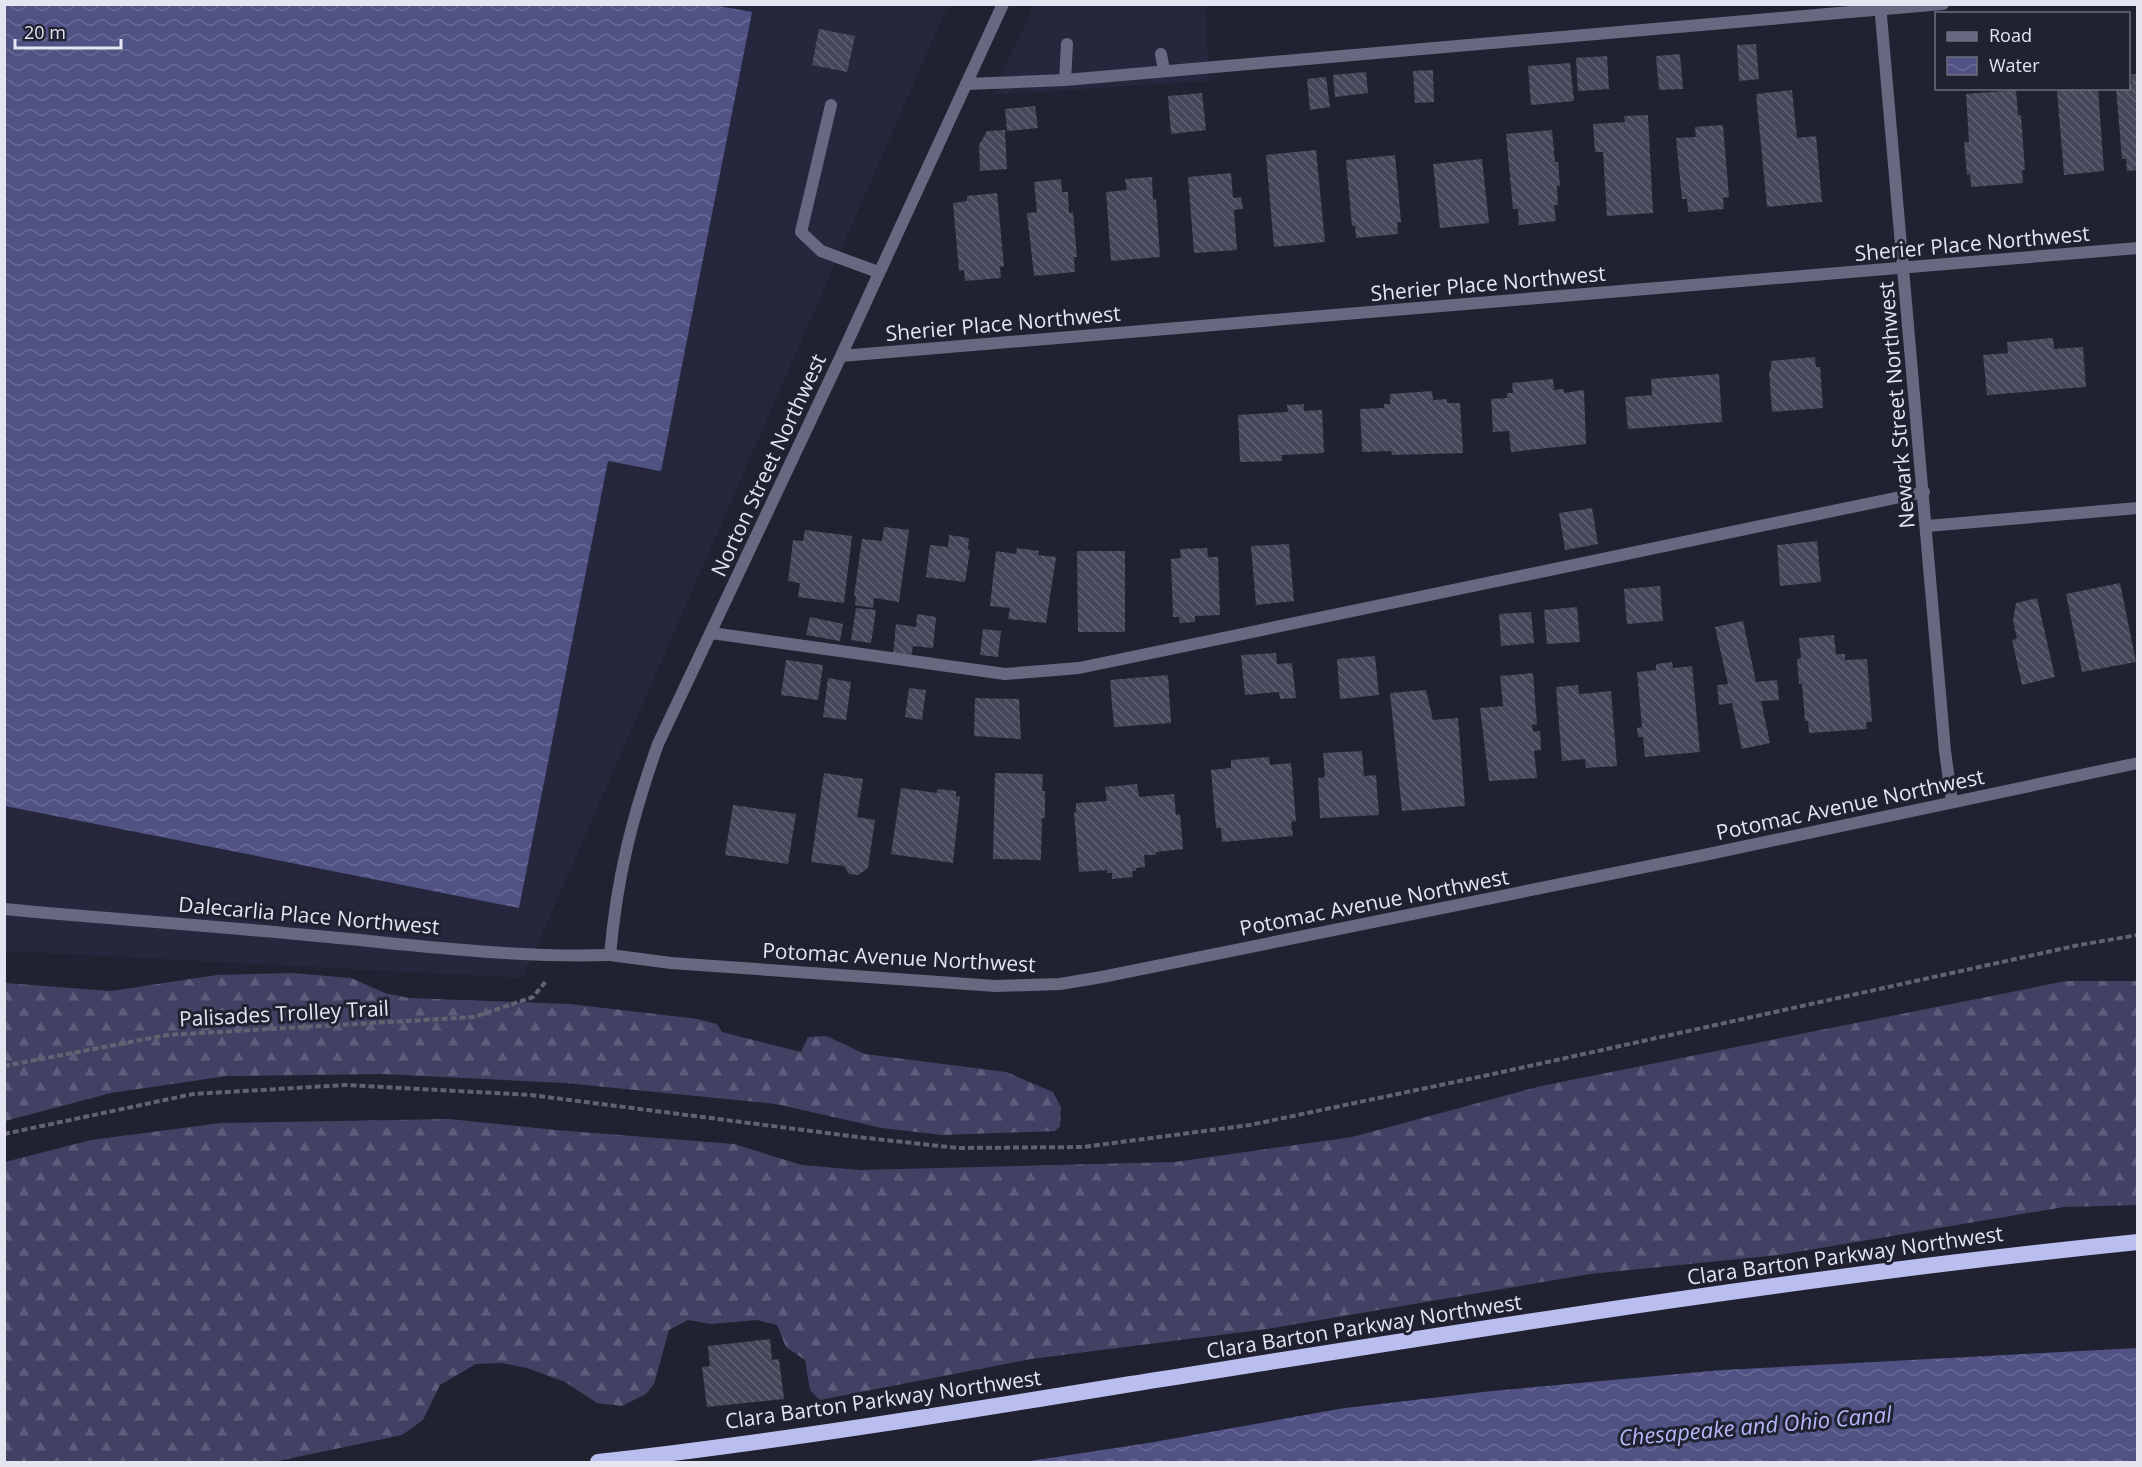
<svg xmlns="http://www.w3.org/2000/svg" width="2142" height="1467" viewBox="0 0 2142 1467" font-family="'Open Sans',sans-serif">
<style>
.built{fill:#26273d}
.forest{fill:url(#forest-firs)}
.water{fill:url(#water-waves)}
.building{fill:url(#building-back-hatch)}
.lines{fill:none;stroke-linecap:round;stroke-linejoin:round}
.path{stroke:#626372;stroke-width:4;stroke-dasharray:6 3;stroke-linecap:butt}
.service{stroke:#676980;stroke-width:12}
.minor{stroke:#676980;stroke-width:12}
.trunk{stroke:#babeee;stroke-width:16}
.labels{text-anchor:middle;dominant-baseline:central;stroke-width:6;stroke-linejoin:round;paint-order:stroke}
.street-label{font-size:21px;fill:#e4e5f1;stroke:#202131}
.water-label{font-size:22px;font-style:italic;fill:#b4b8f8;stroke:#202131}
</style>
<defs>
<pattern id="forest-firs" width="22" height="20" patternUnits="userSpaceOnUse" patternTransform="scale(1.5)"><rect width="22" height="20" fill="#414263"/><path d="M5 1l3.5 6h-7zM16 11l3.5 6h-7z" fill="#5c5d7a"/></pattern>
<pattern id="water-waves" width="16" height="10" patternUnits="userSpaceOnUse" patternTransform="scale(1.5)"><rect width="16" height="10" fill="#505284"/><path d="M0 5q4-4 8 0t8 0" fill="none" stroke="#696b96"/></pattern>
<pattern id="building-back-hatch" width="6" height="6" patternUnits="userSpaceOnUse" patternTransform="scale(1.5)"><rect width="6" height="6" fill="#454759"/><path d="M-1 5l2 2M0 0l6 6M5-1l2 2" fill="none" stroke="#606171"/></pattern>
</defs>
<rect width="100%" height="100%" fill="#202131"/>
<path class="built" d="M 4,5 L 948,5 L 523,978 L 5,951 Z
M 1034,5 L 1205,5 L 1209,81 L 992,95 Z"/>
<path class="forest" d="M 292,973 L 351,978 L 385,993 L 409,998 L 570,1004 L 698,1019 L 717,1024 L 722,1032 L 801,1052 L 808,1037 L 826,1036 L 865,1054 L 1006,1072 L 1053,1092 L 1061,1107 L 1060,1126 L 1055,1131 L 942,1135 L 882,1128 L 776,1104 L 565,1083 L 383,1074 L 227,1076 L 111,1093 L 5,1121 L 5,983 L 111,991 L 217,975 Z
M 2066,981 L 2137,981 L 2137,1205 L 2064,1207 L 1779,1255 L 1590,1274 L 1267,1329 L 1031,1359 L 820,1400 L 810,1390 L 805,1360 L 786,1347 L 777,1325 L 757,1320 L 711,1324 L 688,1320 L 669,1330 L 654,1384 L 646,1394 L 622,1406 L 597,1403 L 565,1382 L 527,1368 L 501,1363 L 476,1364 L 440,1385 L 423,1420 L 402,1435 L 278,1461 L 261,1462 L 5,1462 L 5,1162 L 91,1140 L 221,1123 L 449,1119 L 556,1130 L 734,1144 L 802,1165 L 860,1170 L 1175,1162 L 1352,1137 L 1541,1086 Z"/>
<path class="water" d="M 713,5 L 752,12 L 661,471 L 608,461 L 519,908 L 5,806 L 5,5 Z
M 2137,1348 L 2137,1462 L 1024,1462 L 1148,1443 L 1345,1408 L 1492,1391 L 1722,1370 Z"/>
<path class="building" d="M 819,29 L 855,36 L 847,72 L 812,65 Z
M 1756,44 L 1759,79 L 1739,81 L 1737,45 Z
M 1680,54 L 1683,89 L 1659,90 L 1656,56 Z
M 1607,56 L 1609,89 L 1578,91 L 1576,58 Z
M 1570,63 L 1574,101 L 1531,105 L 1528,66 Z
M 1433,70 L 1434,102 L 1415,103 L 1413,71 Z
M 1366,72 L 1368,93 L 1335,97 L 1333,75 Z
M 2131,74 L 2138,74 L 2138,170 L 2127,171 L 2126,159 L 2122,159 L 2116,88 L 2128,88 L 2128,84 L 2132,84 Z
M 1326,77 L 1330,107 L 1310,110 L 1307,79 Z
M 2074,88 L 2098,88 L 2104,171 L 2064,175 L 2057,91 Z
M 1792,90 L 1797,138 L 1816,136 L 1822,202 L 1767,207 L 1756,94 Z
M 2016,90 L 2018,115 L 2021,115 L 2025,170 L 2022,170 L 2023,183 L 1971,187 L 1970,174 L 1967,175 L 1964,142 L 1969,142 L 1966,94 Z
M 1202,93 L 1206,130 L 1171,134 L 1168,96 Z
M 1035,106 L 1038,128 L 1007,131 L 1005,109 Z
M 1648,115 L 1653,213 L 1607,216 L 1603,152 L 1595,152 L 1593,124 L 1625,122 L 1624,116 Z
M 1723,125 L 1729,197 L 1723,198 L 1724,209 L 1688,212 L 1687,199 L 1682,199 L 1676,138 L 1696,137 L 1695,127 Z
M 1005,130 L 1007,169 L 980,171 L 979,145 L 987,131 Z
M 1552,130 L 1555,162 L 1558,162 L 1560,186 L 1557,186 L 1558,205 L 1554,205 L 1556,221 L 1519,225 L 1518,209 L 1513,209 L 1506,134 Z
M 1316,150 L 1325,242 L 1274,247 L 1266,155 Z
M 1395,155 L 1401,222 L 1397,222 L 1398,234 L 1356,238 L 1355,226 L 1352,226 L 1346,160 Z
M 1482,159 L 1489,223 L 1440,228 L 1433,164 Z
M 1231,173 L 1233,198 L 1241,197 L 1243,209 L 1234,210 L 1237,250 L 1194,253 L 1188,177 Z
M 1152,177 L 1153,200 L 1156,199 L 1160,257 L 1111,261 L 1106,192 L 1127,190 L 1125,179 Z
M 1061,179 L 1062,192 L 1068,192 L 1069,213 L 1073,212 L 1077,257 L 1074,257 L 1075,272 L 1034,276 L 1027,213 L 1037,212 L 1034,182 Z
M 997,193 L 1004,266 L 1000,267 L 1001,278 L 965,281 L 964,270 L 959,271 L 953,203 L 967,201 L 967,196 Z
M 2053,338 L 2054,349 L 2083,347 L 2086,387 L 1987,395 L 1983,355 L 2008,353 L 2007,342 Z
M 1815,357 L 1816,367 L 1820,367 L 1823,408 L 1772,412 L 1769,371 L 1771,370 L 1771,361 Z
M 1719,374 L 1722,422 L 1628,429 L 1625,397 L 1652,395 L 1651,379 Z
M 1553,379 L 1554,390 L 1564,389 L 1564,393 L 1584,390 L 1586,444 L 1511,452 L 1509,431 L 1493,432 L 1491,399 L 1507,398 L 1507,393 L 1513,393 L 1512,383 Z
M 1432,391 L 1433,400 L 1447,399 L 1447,403 L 1460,403 L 1463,453 L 1392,455 L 1391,451 L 1362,452 L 1360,409 L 1384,408 L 1384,404 L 1390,404 L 1390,394 Z
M 1304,404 L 1304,411 L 1322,410 L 1324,453 L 1282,455 L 1282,461 L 1240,462 L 1238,415 L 1288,412 L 1287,405 Z
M 1592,508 L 1598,544 L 1565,550 L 1559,513 Z
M 884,527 L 909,530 L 899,602 L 874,598 L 873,608 L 855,605 L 856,596 L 854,596 L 862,539 L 882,541 Z
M 805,530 L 852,536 L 844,603 L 798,597 L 800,583 L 788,581 L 793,540 L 803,541 Z
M 949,535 L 969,538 L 968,550 L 970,550 L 965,582 L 926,577 L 930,545 L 948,547 Z
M 1817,541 L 1821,582 L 1780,586 L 1777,545 Z
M 1289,544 L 1294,601 L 1256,605 L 1251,546 Z
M 1017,548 L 1039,551 L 1038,555 L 1056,557 L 1046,623 L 1008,619 L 1010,608 L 990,606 L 996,551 L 1016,554 Z
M 1207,548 L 1208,557 L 1218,557 L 1220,615 L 1195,616 L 1195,622 L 1180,623 L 1179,617 L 1173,617 L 1171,559 L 1181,558 L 1180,549 Z
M 1077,551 L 1125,551 L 1125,632 L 1078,632 Z
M 2120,583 L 2136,662 L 2082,672 L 2066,594 Z
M 1660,586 L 1663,621 L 1627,624 L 1624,589 Z
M 2037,598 L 2055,677 L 2022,685 L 2012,640 L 2017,639 L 2013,620 L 2016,603 Z
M 1577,607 L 1580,642 L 1547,644 L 1544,610 Z
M 856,608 L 876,610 L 871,643 L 851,640 Z
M 1531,612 L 1534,643 L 1501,646 L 1499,614 Z
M 917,614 L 936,617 L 933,648 L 913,646 L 911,658 L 893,656 L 896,624 L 916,627 Z
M 810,617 L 843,624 L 840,641 L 806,635 Z
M 1743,621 L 1756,682 L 1777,680 L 1779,700 L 1761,701 L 1770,743 L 1742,749 L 1732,703 L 1719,705 L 1717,685 L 1728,684 L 1715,627 Z
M 983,629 L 1001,631 L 998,657 L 980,655 Z
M 1834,635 L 1836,654 L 1845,654 L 1845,660 L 1867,659 L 1872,722 L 1866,722 L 1867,729 L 1809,733 L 1808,721 L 1805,721 L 1802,684 L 1799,684 L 1797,659 L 1801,658 L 1799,638 Z
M 1276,653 L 1277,664 L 1292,663 L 1296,698 L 1280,699 L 1279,692 L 1245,695 L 1241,655 Z
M 1375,656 L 1379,695 L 1340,699 L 1337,659 Z
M 786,660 L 823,665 L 818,700 L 781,695 Z
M 1672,662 L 1673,668 L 1692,666 L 1700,752 L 1645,757 L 1643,737 L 1638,737 L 1637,728 L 1642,727 L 1637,672 L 1656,670 L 1656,664 Z
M 1533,673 L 1537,725 L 1532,724 L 1533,732 L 1540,731 L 1541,750 L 1534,751 L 1537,778 L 1489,781 L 1480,708 L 1503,706 L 1500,676 Z
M 1168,675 L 1171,723 L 1114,727 L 1110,680 Z
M 828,678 L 851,682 L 846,720 L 823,717 Z
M 1578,685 L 1579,694 L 1611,691 L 1617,766 L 1586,768 L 1585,759 L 1562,761 L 1556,687 Z
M 909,688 L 926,690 L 922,720 L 905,717 Z
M 1426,690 L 1433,720 L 1458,718 L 1465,806 L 1402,811 L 1390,693 Z
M 975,698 L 1019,699 L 1021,739 L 974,736 Z
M 1362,751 L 1364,776 L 1376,775 L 1379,815 L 1320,818 L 1318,778 L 1325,777 L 1323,753 Z
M 1269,757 L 1270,765 L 1291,763 L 1296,821 L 1291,822 L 1293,836 L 1222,842 L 1221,828 L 1216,828 L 1211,770 L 1231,768 L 1231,760 Z
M 824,773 L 863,779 L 857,817 L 875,820 L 868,868 L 858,875 L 849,874 L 844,866 L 811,862 Z
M 995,773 L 1043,774 L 1042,791 L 1045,791 L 1045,818 L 1042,818 L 1041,860 L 993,859 Z
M 1137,784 L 1139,797 L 1174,794 L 1176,815 L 1180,814 L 1183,849 L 1156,852 L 1156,855 L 1144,855 L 1145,867 L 1136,868 L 1136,871 L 1132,871 L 1133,877 L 1112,879 L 1112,873 L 1107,873 L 1107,870 L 1079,872 L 1074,813 L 1076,812 L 1076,803 L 1107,801 L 1105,787 Z
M 901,788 L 937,793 L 937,789 L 956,791 L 956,796 L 960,797 L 953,863 L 891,854 Z
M 733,805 L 796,814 L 788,864 L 725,855 Z
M 770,1339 L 772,1360 L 779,1359 L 784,1399 L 707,1407 L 702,1367 L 710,1366 L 708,1346 Z"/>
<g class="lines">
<path class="path" d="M 4,1066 L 167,1035 L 474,1017 L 533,997 L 547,980
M 4,1134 L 193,1094 L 346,1085 L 531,1095 L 858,1137 L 958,1148 L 1083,1147 L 1250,1125 L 1493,1074 L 2079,945 L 2138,935"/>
<path class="service" d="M 1161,54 L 1164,70
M 1065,80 L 1067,44
M 966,84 L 1065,80 L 1943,4
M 831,105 L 801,232 L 821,251 L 878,272
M 1927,526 L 2138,508
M 711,633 L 1005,674 L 1079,668 L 1924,492
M 4,909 C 109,919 214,926 318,936 C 415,945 512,958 610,955"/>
<path class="minor" d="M 1003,4 L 841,356 L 658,744 C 632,817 617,877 610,955 L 671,963 L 996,986 L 1060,984 L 1102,977 L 1704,855 L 2138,763
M 1880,4 L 1945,751 L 1952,802
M 841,356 L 2138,248"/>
<path class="trunk" d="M 598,1462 C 776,1442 954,1413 1131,1384 C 1466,1331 1801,1276 2138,1242"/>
</g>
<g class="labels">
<g class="street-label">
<text transform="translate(1972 243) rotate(-5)">Sherier Place Northwest</text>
<text transform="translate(1488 283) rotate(-5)">Sherier Place Northwest</text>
<text transform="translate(1003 323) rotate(-5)">Sherier Place Northwest</text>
<text transform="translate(1896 405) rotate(-95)">Newark Street Northwest</text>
<text transform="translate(768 465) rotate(-65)">Norton Street Northwest</text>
<text transform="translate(1850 804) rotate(-12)">Potomac Avenue Northwest</text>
<text transform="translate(1374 902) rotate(-11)">Potomac Avenue Northwest</text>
<text transform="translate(309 915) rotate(5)">Dalecarlia Place Northwest</text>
<text transform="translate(899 957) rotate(3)">Potomac Avenue Northwest</text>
<text transform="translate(284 1013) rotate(-3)">Palisades Trolley Trail</text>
<text transform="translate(1845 1255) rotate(-8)">Clara Barton Parkway Northwest</text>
<text transform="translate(1364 1326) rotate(-9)">Clara Barton Parkway Northwest</text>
<text transform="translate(883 1399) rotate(-8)">Clara Barton Parkway Northwest</text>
</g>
<g class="water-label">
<text transform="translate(1755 1425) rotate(-5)">Chesapeake and Ohio Canal</text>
</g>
</g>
<rect width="2142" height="1467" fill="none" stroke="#e4e5f1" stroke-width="12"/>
<rect x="1935" y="12" width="195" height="78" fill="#202131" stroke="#6e6f7e" stroke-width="1.5"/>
<rect x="1947" y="32" width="30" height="9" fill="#676980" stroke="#6e6f7e" stroke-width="1.5"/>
<text x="1989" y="42" font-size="18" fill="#e4e5f1">Road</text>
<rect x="1947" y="57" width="30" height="18" fill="url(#water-waves)" stroke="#6e6f7e" stroke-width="1.5"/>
<text x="1989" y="72" font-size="18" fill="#e4e5f1">Water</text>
<path d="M15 39v9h106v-9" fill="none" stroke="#e4e5f1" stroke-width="3"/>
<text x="24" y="39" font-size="18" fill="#e4e5f1" stroke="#202131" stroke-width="4.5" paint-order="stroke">20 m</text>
</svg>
